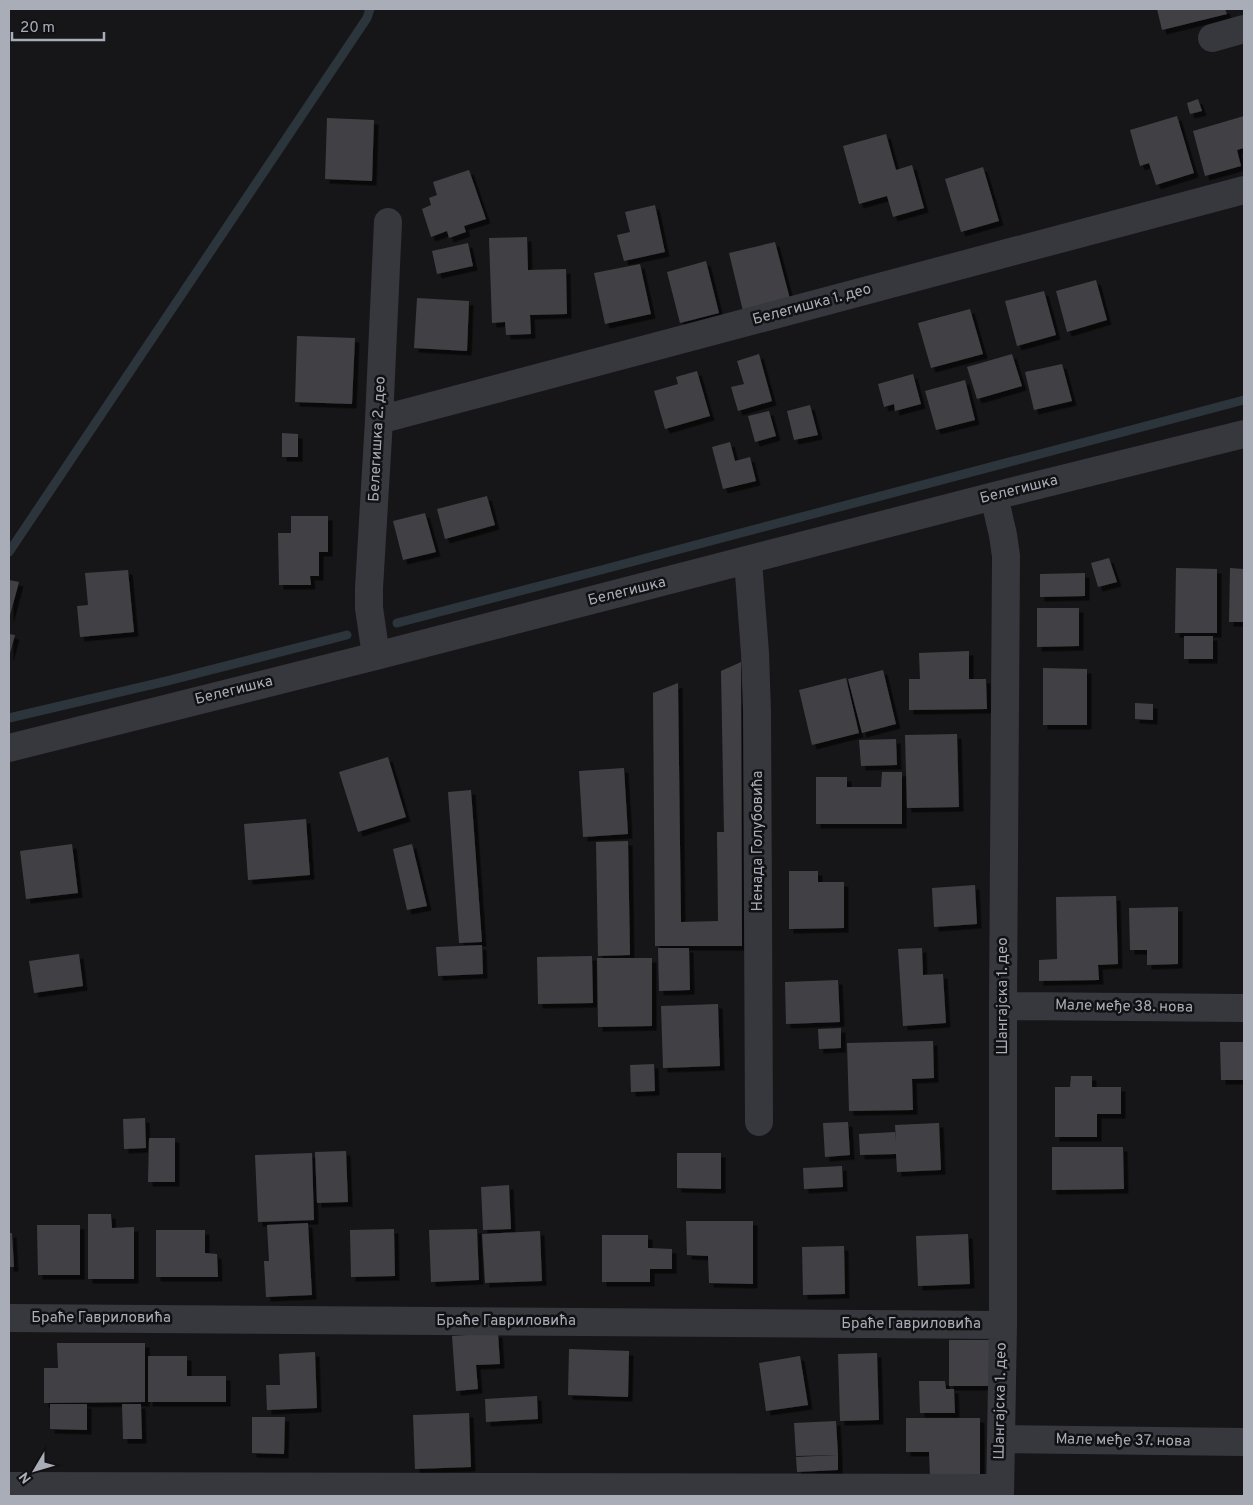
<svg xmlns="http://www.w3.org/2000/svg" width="1253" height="1505" viewBox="0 0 1253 1505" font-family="Overpass,sans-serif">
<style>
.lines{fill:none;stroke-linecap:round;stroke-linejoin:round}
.stream{stroke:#2c353c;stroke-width:9}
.building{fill:#404145;filter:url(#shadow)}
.street{stroke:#37383d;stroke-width:28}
.labels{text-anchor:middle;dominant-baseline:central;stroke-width:5;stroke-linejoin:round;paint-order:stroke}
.street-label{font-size:15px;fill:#a8adb8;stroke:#111113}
</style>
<defs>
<filter id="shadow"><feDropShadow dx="4.5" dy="4.5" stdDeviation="0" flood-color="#0009"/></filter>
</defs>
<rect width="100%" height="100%" fill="#161618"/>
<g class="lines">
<path class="stream" d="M 9,552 L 367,18 L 370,9
M 397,623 L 601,570 L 1244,400
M 9,718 L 167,681 L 347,635"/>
</g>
<path class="building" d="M 1157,9 L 1225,9 L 1227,14 L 1162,30 Z
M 1198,99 L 1202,111 L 1190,114 L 1187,103 Z
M 1177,116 L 1194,173 L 1156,185 L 1149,163 L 1140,166 L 1130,130 Z
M 1244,116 L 1244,148 L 1237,150 L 1241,166 L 1205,176 L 1193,131 Z
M 327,118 L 374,120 L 372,181 L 325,179 Z
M 886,134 L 896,170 L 912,165 L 924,208 L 893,217 L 887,196 L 859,204 L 843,146 Z
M 983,167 L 999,221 L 961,232 L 945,179 Z
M 469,170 L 486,219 L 464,226 L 466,232 L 449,238 L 447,231 L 431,237 L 422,209 L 431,205 L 429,198 L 437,195 L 433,182 Z
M 655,205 L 665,252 L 624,261 L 617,235 L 630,232 L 625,212 Z
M 527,237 L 528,270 L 566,269 L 567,314 L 530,315 L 531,334 L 506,335 L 505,322 L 492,323 L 489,238 Z
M 775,242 L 790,299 L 743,311 L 729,253 Z
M 468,243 L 473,266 L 437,274 L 432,251 Z
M 706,261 L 719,313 L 680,323 L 667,272 Z
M 640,264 L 651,314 L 605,324 L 594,273 Z
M 1096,280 L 1107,320 L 1067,332 L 1056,291 Z
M 1044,291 L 1056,335 L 1017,346 L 1005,301 Z
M 417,298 L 469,301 L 467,351 L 414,348 Z
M 970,309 L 983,354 L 931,368 L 918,323 Z
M 297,336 L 355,338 L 352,404 L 295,402 Z
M 759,354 L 772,401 L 738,411 L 731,387 L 744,384 L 737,361 Z
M 1012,354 L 1022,386 L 977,399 L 967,367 Z
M 1062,364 L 1072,401 L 1034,410 L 1025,372 Z
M 697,371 L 710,416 L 665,429 L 654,391 L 678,384 L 676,377 Z
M 913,374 L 921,404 L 895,411 L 894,404 L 884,407 L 878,384 Z
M 965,380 L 975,420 L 936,430 L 925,391 Z
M 810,405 L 818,435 L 794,440 L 787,411 Z
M 769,411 L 776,436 L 755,442 L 748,416 Z
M 282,433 L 298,434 L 298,457 L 282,457 Z
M 730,442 L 735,461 L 750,457 L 756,481 L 723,489 L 712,447 Z
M 487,496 L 495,525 L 445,539 L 437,509 Z
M 425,513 L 436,552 L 403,560 L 393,521 Z
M 291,516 L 328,516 L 328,552 L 319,552 L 319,576 L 310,576 L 311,585 L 279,585 L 278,533 L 291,533 Z
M 1109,558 L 1117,582 L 1098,587 L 1091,563 Z
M 1176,568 L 1217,569 L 1217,633 L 1175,633 Z
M 1230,568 L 1244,569 L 1244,622 L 1229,622 Z
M 128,570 L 134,632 L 80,637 L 77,606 L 88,605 L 85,573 Z
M 1085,573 L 1085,596 L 1040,597 L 1040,574 Z
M 9,580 L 19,582 L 9,619 Z
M 1037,608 L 1079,608 L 1079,646 L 1037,647 Z
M 9,634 L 15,635 L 9,657 Z
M 1184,636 L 1213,636 L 1213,659 L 1184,659 Z
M 969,651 L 969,679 L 986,679 L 987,709 L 909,710 L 909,679 L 920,679 L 919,653 Z
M 741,662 L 742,946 L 655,946 L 653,693 L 678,683 L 681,922 L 718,921 L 717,832 L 724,832 L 721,671 Z
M 1043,668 L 1087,669 L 1087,725 L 1043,725 Z
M 883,670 L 896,724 L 862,733 L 848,679 Z
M 846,678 L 859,733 L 812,745 L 799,690 Z
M 1135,703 L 1153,704 L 1153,720 L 1135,719 Z
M 957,734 L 959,807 L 907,808 L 905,735 Z
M 896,739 L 897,765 L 861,766 L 859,740 Z
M 388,757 L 406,817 L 358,832 L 339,772 Z
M 624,768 L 628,834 L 583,837 L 579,771 Z
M 882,772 L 902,772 L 902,824 L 816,824 L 816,777 L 847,777 L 847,787 L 881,787 Z
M 471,790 L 482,942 L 459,943 L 448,792 Z
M 306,819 L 310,875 L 248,880 L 244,824 Z
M 628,841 L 630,955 L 598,956 L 596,842 Z
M 72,844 L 78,893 L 26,899 L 20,851 Z
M 412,844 L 427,906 L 407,910 L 393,849 Z
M 789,871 L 818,871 L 818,882 L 844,882 L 844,928 L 789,929 Z
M 975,885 L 977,924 L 934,927 L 932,888 Z
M 1116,896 L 1118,964 L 1098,965 L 1099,980 L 1039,981 L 1039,960 L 1057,959 L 1056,897 Z
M 1178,907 L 1178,964 L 1147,965 L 1147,950 L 1130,950 L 1129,908 Z
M 482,945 L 483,974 L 438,976 L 436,947 Z
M 658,948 L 689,948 L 690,990 L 659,991 Z
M 922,948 L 923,975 L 943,974 L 946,1023 L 903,1026 L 898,949 Z
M 79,954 L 83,986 L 34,993 L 29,961 Z
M 592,956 L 593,1003 L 538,1004 L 537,957 Z
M 597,958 L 652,958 L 652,1026 L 598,1027 Z
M 838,980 L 840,1022 L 786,1024 L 785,982 Z
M 718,1004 L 720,1066 L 663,1068 L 661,1006 Z
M 841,1028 L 841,1048 L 819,1049 L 818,1029 Z
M 933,1041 L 934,1078 L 912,1079 L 913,1110 L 849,1111 L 847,1043 Z
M 1220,1042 L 1244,1042 L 1244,1080 L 1221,1080 Z
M 654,1064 L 655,1091 L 631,1092 L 630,1065 Z
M 1071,1076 L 1092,1076 L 1092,1087 L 1121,1087 L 1121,1114 L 1097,1114 L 1097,1137 L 1055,1137 L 1055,1087 L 1070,1087 Z
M 145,1118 L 146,1148 L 124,1149 L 123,1119 Z
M 848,1122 L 850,1155 L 825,1157 L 823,1123 Z
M 939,1123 L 941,1170 L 897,1172 L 896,1154 L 860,1155 L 859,1134 L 895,1132 L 896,1142 L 895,1125 Z
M 149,1138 L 175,1138 L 175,1182 L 148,1182 Z
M 1052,1147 L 1123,1147 L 1124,1189 L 1052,1190 Z
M 346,1151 L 348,1202 L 317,1203 L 315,1152 Z
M 312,1153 L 314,1220 L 258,1222 L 255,1155 Z
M 677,1153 L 721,1153 L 721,1189 L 677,1188 Z
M 842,1166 L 843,1187 L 804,1189 L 803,1168 Z
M 509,1185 L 511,1229 L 483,1230 L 481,1187 Z
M 88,1214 L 111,1214 L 112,1228 L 134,1227 L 134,1279 L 88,1279 Z
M 686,1221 L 753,1221 L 753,1284 L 709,1283 L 708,1256 L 687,1255 Z
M 308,1223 L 312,1295 L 266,1297 L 264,1261 L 269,1261 L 267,1225 Z
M 37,1225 L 80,1225 L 80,1275 L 38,1275 Z
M 394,1229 L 395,1276 L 351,1277 L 350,1230 Z
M 477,1229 L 479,1280 L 431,1282 L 429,1230 Z
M 156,1230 L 205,1230 L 205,1253 L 217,1254 L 218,1277 L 156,1277 Z
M 540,1231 L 542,1281 L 485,1283 L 482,1234 Z
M 9,1233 L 12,1233 L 14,1267 L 9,1267 Z
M 968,1234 L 970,1284 L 918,1286 L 916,1236 Z
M 602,1235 L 648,1235 L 648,1248 L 672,1249 L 672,1269 L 650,1269 L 650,1282 L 602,1282 Z
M 844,1246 L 845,1294 L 803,1295 L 802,1247 Z
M 498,1333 L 500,1364 L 476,1365 L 478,1389 L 456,1391 L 452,1336 Z
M 949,1340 L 990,1340 L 990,1386 L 949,1386 Z
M 57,1343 L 145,1343 L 145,1402 L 44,1403 L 44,1368 L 58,1368 Z
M 569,1349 L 629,1351 L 628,1397 L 568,1395 Z
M 315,1352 L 317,1408 L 267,1410 L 266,1385 L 280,1385 L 279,1354 Z
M 877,1353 L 879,1420 L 840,1421 L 838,1354 Z
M 148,1356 L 187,1356 L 187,1376 L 226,1376 L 226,1402 L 148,1402 Z
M 800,1356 L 808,1405 L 766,1411 L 759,1363 Z
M 919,1381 L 945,1381 L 946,1389 L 954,1389 L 955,1413 L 920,1413 Z
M 537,1396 L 538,1419 L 486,1422 L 485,1399 Z
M 50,1404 L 87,1404 L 87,1430 L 50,1429 Z
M 122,1404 L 141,1404 L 142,1439 L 123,1439 Z
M 469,1413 L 471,1467 L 415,1469 L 413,1415 Z
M 252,1417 L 285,1417 L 284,1454 L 252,1453 Z
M 906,1418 L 980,1418 L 980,1477 L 930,1477 L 929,1452 L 906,1452 Z
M 836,1421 L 838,1455 L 796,1456 L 794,1423 Z
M 838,1455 L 838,1470 L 797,1472 L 796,1457 Z"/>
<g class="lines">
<path class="street" d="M 1212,38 L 1244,29
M 379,420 L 1244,190
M 994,496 L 1003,535 L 1006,556 L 1003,1006 L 1003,1325 L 1000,1496
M 748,561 L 755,653 L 757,711 L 759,1122
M 376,656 L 369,608 L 369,588 L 379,420 L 388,222
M 9,748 L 376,656 L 994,496 L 1244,434
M 1003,1006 L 1244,1008
M 9,1318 L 1003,1325
M 1001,1439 L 1244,1442
M 9,1486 L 1000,1488"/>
</g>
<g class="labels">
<g class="street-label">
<text transform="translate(812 305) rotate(-15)">Белегишка 1. део</text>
<text transform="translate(378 439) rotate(-87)">Белегишка 2. део</text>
<text transform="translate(1019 490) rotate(-14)">Белегишка</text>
<text transform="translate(627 592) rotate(-14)">Белегишка</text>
<text transform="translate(234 691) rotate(-14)">Белегишка</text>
<text transform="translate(758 841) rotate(-90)">Ненада Голубовића</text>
<text transform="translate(1003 996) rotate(-90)">Шангајска 1. део</text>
<text transform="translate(1124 1007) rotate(1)">Мале међе 38. нова</text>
<text x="101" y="1318">Браће Гавриловића</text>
<text x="506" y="1321">Браће Гавриловића</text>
<text x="911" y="1324">Браће Гавриловића</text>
<text transform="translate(1001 1401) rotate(-89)">Шангајска 1. део</text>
<text transform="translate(1123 1441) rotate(1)">Мале међе 37. нова</text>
</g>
</g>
<rect width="1253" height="1505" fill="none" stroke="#a8adb8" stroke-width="20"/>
<g transform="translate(35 1470) rotate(232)" stroke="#111113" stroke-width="4" paint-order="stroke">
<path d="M0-4L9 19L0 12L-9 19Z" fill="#a8adb8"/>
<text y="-8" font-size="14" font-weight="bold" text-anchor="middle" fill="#a8adb8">N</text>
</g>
<path d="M12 32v8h92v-8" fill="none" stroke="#a8adb8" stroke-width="2.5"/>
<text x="20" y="32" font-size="15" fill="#a8adb8" stroke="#111113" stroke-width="4" paint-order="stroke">20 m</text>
</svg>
